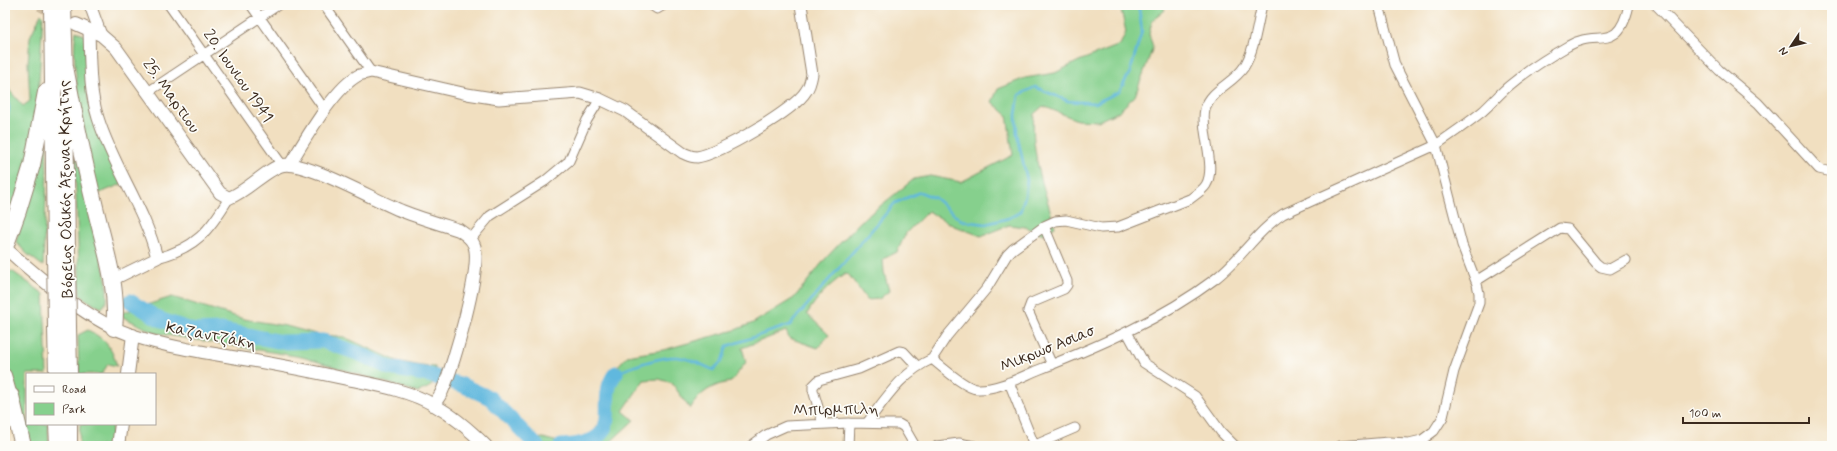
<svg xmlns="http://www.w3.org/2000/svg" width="1837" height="451" viewBox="0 0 1837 451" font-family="Mynerve,sans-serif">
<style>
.green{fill:#86d08d;stroke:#607d56}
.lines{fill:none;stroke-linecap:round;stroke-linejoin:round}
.stream{stroke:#61b8de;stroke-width:2.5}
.river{stroke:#61b8de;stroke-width:15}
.secondary-tunnel{stroke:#cdbba0;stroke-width:12;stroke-dasharray:12 6;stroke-linecap:butt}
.minor-casing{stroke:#96846f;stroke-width:11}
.tertiary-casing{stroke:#96846f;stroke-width:13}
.secondary-casing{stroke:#96846f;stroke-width:14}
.motorway-casing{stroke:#96846f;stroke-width:18}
.minor{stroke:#fff;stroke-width:9}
.tertiary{stroke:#fff;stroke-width:11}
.secondary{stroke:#fff;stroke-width:12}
.motorway{stroke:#fff;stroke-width:16}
.motorway-bridge-casing{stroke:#96846f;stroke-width:18;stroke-linecap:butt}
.motorway-bridge{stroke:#fff;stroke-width:16}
.labels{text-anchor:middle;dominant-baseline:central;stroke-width:3.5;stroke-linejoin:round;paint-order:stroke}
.street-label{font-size:16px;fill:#3b2a1e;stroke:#fdfcf7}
</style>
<rect width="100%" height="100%" fill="#fdfcf7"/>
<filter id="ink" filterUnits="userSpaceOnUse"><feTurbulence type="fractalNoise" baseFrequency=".025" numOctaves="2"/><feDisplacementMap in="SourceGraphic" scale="8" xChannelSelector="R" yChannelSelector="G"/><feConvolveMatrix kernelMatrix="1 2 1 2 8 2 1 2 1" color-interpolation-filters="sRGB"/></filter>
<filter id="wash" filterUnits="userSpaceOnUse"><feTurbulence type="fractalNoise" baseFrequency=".012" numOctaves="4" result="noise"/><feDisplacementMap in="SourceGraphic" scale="16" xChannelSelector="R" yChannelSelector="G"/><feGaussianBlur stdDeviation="0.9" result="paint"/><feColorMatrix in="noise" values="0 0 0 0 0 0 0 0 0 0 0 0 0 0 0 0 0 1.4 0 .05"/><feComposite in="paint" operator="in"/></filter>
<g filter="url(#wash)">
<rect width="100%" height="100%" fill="#f1dfc0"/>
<path class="green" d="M 1120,5 L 1162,5 L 1165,10 L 1152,21 L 1149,34 L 1153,47 L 1135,96 L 1118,112 L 1098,121 L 1077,120 L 1043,106 L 1034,114 C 1030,152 1045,191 1055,227 L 1043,234 L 1025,227 L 1009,225 L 981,236 L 954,226 L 928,211 L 906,233 L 897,252 L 883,259 L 884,272 L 889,291 L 879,299 L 867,300 L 849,275 L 845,274 C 829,285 817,297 807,314 L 829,335 L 818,348 L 789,338 L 786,331 L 742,348 L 746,362 L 731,382 C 713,384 699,393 690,409 L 672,383 L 659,379 L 644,380 L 623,411 L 634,420 L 606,446 L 531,446 L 527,440 L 543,438 L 558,442 L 570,441 L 593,433 L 599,424 L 602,413 L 606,379 L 627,356 L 663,350 L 735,330 L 753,323 L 794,298 L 826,258 L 860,222 L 914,179 L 930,176 L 961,182 L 1013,155 L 1007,115 L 992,102 L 998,89 L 1025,78 L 1055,73 L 1079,61 L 1120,45 L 1126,32 Z
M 41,14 L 43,16 L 36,131 L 11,216 L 5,215 L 5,79 L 10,91 L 23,106 L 30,101 L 28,63 L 30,37 Z
M 76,31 L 85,36 L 88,100 L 105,149 L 122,184 L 95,195 C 87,159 81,123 77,86 C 75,68 73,49 76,31 Z
M 46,125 L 47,175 L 43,266 L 27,254 L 16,242 Z
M 74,142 L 107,283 L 107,301 L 102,308 L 93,304 L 80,295 Z
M 12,271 L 44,294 L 47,374 L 27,374 L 27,424 L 48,424 L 49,446 L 26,446 L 5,360 L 5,273 Z
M 172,297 L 244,319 L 286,326 L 316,334 L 344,337 L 397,361 L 421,366 L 435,367 C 436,385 433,386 418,392 L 302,357 L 155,333 L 123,317 L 121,313 Z
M 88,330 C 106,340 111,346 117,366 L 108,364 L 102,374 L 79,374 L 78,335 Z
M 80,424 L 112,424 L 110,446 L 79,446 Z"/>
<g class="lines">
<path class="stream" d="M 5,91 L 9,108 L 5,127
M 616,373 C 632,367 660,356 677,357 C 690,358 702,365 713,370 L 722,361 L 727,346 L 790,325 L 895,203 L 920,192 L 935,198 L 962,221 L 986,224 L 1009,218 L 1020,212 L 1025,196 L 1027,180 L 1017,134 L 1016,115 L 1019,95 L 1035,87 L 1068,101 L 1095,103 L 1119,92 L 1130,72 L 1142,31 L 1139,9 L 1135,5"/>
<path class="river" d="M 130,301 L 159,319 L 194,331 L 222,330 L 282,342 L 323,341 L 360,354 L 390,368 L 429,375 L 462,385 L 490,398 L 537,446
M 561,446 C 634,443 592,401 616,373"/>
</g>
</g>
<g filter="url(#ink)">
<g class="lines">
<path class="secondary-tunnel" d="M 40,5 L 58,15"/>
<g class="minor-casing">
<path id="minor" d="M 169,5 L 282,165
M 251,5 L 325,110
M 324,5 L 371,72
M 651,5 L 657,9 L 664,5
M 1656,5 L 1719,70 L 1758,103 L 1819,169 L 1832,172
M 148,92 L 278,5
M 1044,226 L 1067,281 L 1067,285 L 1064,289 L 1031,303 L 1028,311 L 1052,365
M 470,240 L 490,216 L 545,181 L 569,161 L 587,120 L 600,99
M 157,258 C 196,248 209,231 229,198
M 1476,281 L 1560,228 L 1568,229 L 1596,263 L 1601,267 L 1610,269 L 1626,260
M 1127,332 L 1144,363 L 1195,396 L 1221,432 L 1235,446
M 932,359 L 947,336 L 987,288 L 1007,255 L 1013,249 L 1046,225 L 1055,221 L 1066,220 L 1101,228 L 1118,227 L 1190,199 C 1195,195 1202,191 1206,185 C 1217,167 1200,130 1205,109 C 1211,89 1233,84 1244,67 C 1255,49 1257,25 1262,5
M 1009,382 L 1034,445
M 867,423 C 886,398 902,372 932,359 C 942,367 965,388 977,389 C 997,390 1019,378 1038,370 C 1099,346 1162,319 1215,279 C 1240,260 1257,231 1283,214 L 1436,145 C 1452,134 1468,123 1483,111 C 1492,103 1500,93 1510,85 C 1528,70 1547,58 1568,46 C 1597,28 1618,55 1629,5
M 823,424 L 813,390 L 813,386 L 819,380 L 859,369 L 899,351 L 904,352 L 917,366
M 751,446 L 766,435 L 786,426 L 849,423 L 899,424 L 904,427 L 915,446
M 848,446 L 849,423
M 937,446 L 959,443 L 974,446
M 1033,446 L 1075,428
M 1340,446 L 1389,442 L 1409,443 L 1422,440 L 1434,431 L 1443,417 L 1454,371 L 1479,303 L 1479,293 L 1477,284 L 1462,245 L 1436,145 L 1395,65 L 1379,5"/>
</g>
<g class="tertiary-casing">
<path id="tertiary" d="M 90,5 L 101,35
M 89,30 C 90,60 89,90 98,118 C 113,167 145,208 157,258 L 112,280
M 290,164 C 305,140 334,88 359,75 C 363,74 367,73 371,72 L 467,94 L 499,99 L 580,93 L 600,99 L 625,111 L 683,153 C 688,155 691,157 697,157 C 719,154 795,110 806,91 C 810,86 811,80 812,74 L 801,5"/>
</g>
<g class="secondary-casing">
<path id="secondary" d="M 76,24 L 101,35 L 116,48 L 220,193 L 229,198 C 248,191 267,168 283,165 C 307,161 376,201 402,211 C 420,218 440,224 459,230 C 465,234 472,239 474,245 C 483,266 453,366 443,389 C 441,395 437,400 433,405
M 5,248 C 44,281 84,319 134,336 C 168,347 203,352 238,358 C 274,364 311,371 347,379 C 376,385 408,390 434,405 C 454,416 470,430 486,446
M 128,374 L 133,335
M 5,375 L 11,396 L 5,419
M 118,446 L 121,424"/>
</g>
<g class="motorway-casing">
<path id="motorway" d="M 52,5 L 55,250
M 63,5 L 65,76
M 65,67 C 74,114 84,161 95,207 C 104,246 119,287 114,328
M 65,108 L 67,250
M 5,247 L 18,211 L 32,165 L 46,92
M 68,327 L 69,374
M 56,328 L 57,374
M 11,396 L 23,446
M 57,424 L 58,446
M 69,424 L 69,446"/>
</g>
<use href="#minor" class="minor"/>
<use href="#tertiary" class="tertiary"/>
<use href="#secondary" class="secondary"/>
<use href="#motorway" class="motorway"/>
<g class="motorway-bridge-casing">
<path id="motorway-bridge" d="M 55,250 L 56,328
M 67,250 L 68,327"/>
</g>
<use href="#motorway-bridge" class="motorway-bridge"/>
</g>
</g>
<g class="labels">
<g class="street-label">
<text transform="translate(238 76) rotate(55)">20. Ιουνιου 1941</text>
<text transform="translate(171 96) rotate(55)">25. Μαρτιου</text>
<text transform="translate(66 189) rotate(-91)">Βόρειος Οδικός Άξονας Κρήτης</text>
<text transform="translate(211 336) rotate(11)">Καζαντζάκη</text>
<text transform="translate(1047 349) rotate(-22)">Μικρωσ Ασιασ</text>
<text transform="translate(836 410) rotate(-1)">Μπιρμπιλη</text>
</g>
</g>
<rect width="1837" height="451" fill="none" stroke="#fdfcf7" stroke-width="20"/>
<rect x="26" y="373" width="130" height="52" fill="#fdfcf7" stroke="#afa8a0"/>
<rect x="34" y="386" width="20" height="6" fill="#ffffff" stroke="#afa8a0"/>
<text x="62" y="393" font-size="12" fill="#3b2a1e">Road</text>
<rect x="34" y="403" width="20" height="12" fill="#86d08d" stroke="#afa8a0"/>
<text x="62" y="413" font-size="12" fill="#3b2a1e">Park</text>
<g transform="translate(1791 46) rotate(235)" stroke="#fdfcf7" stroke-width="3" paint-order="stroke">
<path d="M0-3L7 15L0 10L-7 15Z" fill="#3b2a1e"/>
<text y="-6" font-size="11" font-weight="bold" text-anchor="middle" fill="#3b2a1e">N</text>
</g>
<path d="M1683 417v6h126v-6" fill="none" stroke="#3b2a1e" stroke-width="2"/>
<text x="1689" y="417" font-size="12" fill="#3b2a1e" stroke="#fdfcf7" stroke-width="3" paint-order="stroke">100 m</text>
</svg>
